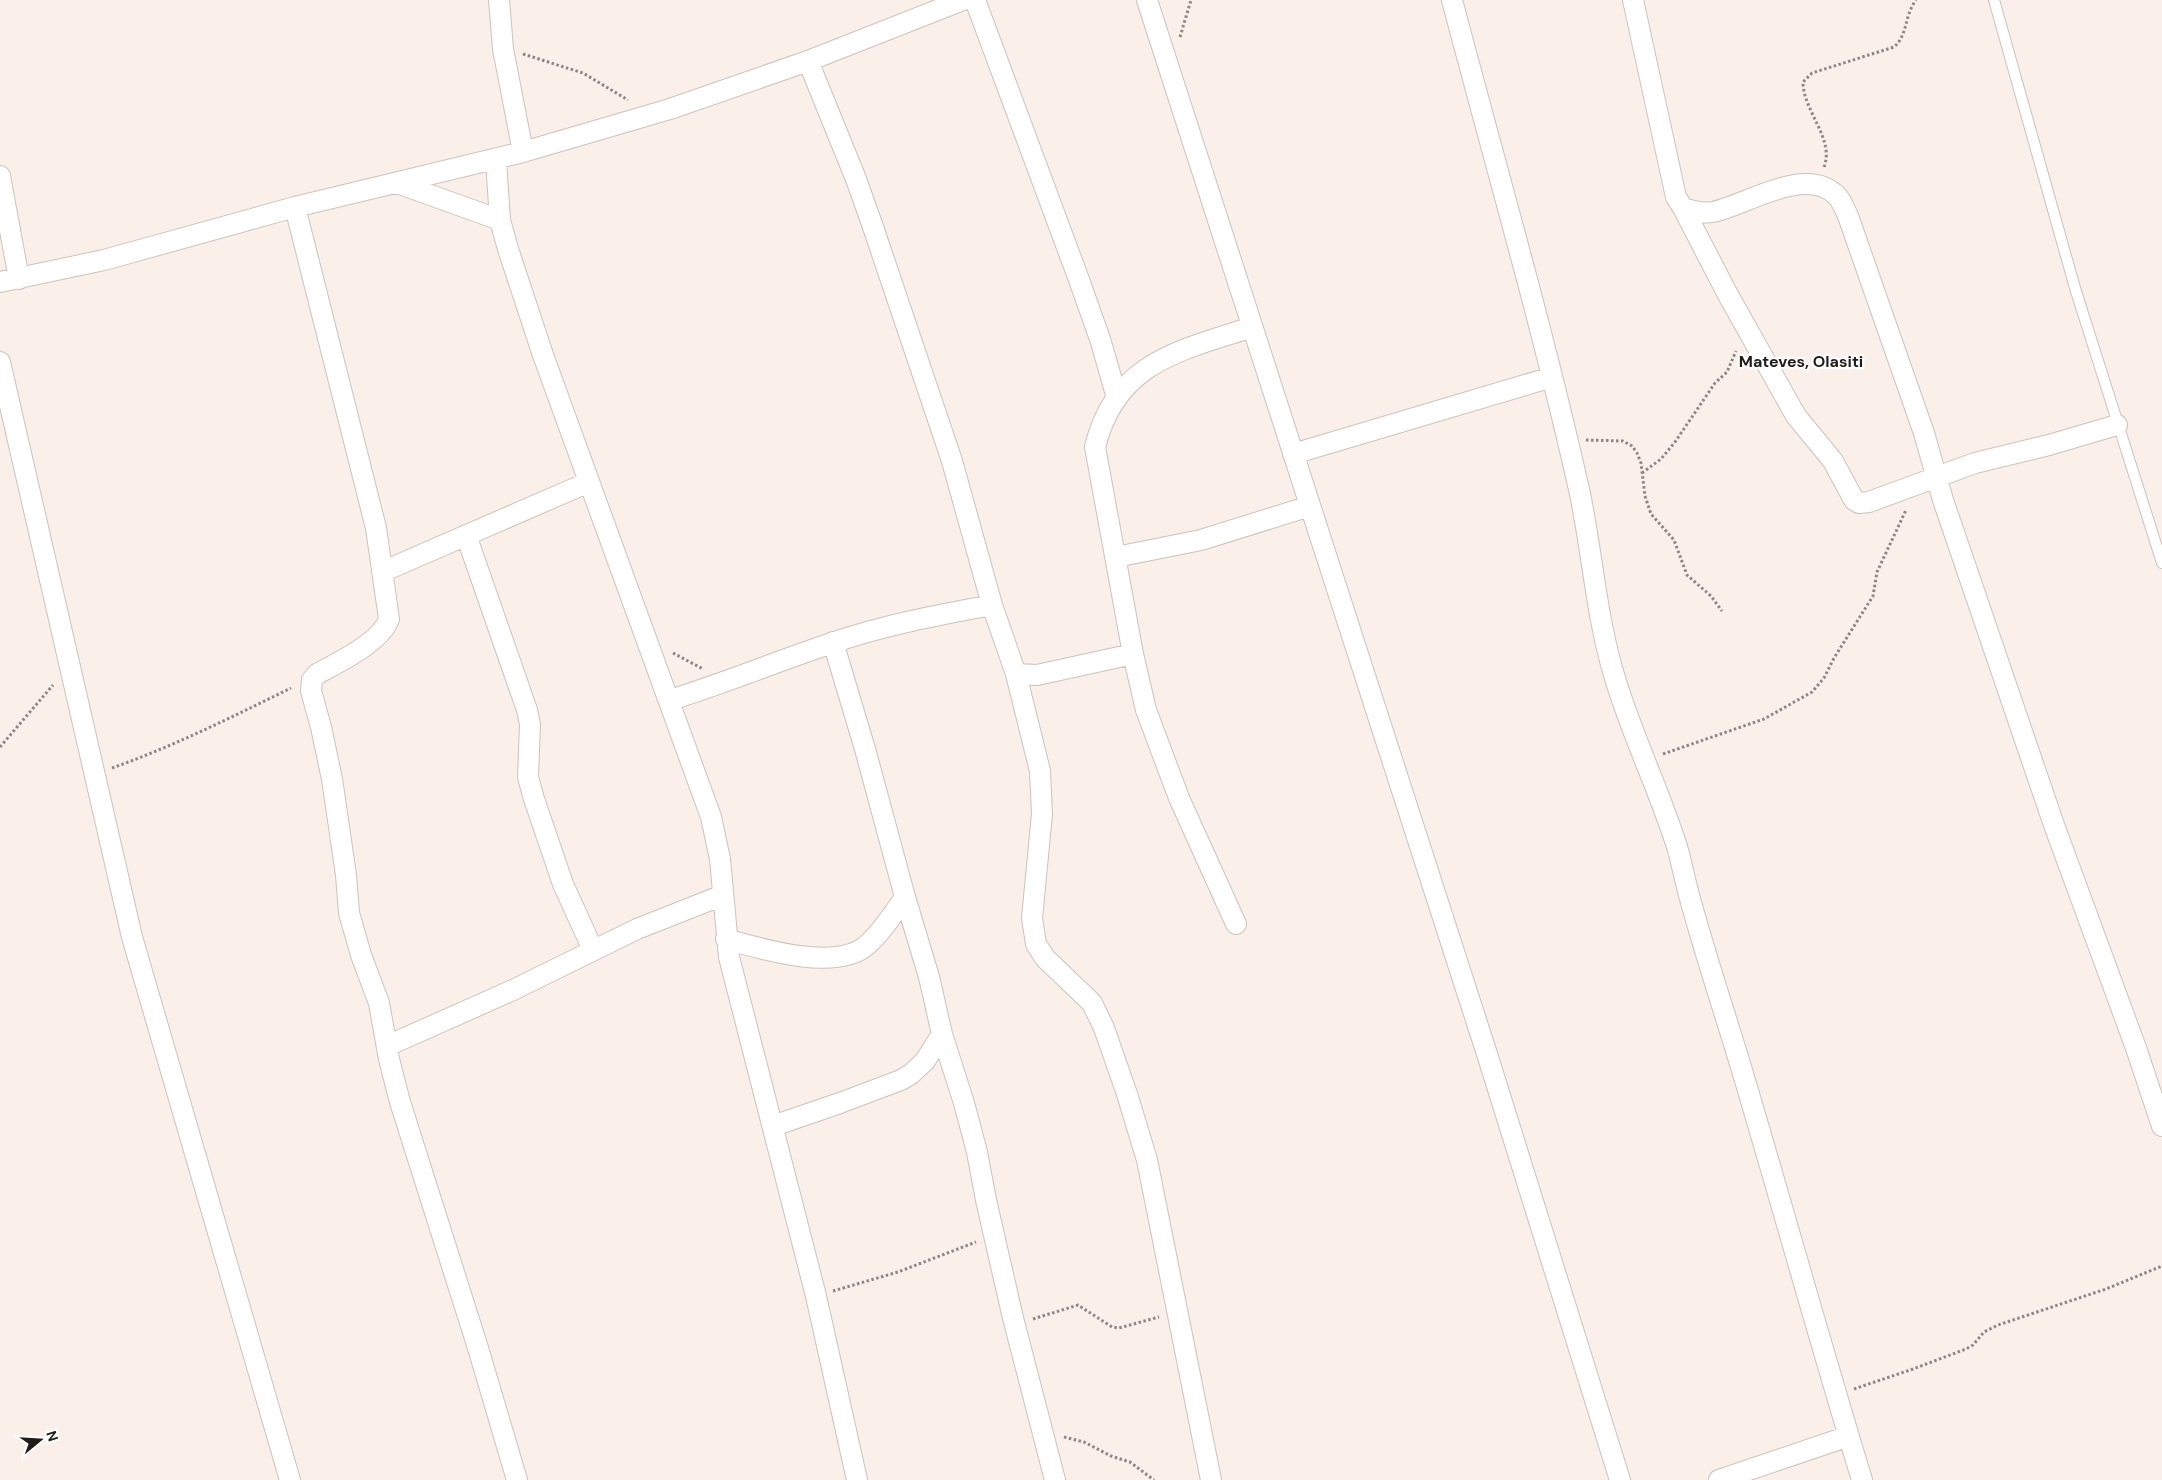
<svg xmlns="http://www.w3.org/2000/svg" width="2162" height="1480" viewBox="0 0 2162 1480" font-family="'DM Sans',sans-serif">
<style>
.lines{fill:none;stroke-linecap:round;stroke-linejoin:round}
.service-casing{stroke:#ccc2bc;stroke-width:12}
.minor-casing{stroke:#ccc2bc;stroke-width:22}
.path{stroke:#8e8682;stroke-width:3;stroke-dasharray:2.5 2.5;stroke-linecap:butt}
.service{stroke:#fff;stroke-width:10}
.minor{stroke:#fff;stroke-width:20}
.labels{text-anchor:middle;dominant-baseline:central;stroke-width:4.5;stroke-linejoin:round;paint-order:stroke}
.neighbourhood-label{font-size:16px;font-weight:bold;fill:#201c1a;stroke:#fff}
</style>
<rect width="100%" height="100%" fill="#faefe9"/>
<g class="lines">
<g class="service-casing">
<path id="service" d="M 1994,0 L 2075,288 L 2162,563"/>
</g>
<g class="minor-casing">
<path id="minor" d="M 499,0 L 503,49 L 523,152
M 975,0 L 1078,277 L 1100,339 L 1117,398
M 1147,0 L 1487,1054 L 1620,1480
M 1452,0 C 1495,164 1543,328 1580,494 C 1592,552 1596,611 1612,668 C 1629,730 1659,788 1678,850 C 1682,865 1685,880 1689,895 C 1707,962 1730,1028 1749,1094 C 1787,1223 1823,1352 1862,1480
M 1633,0 L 1676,197 L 1683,208 C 1692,211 1702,214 1713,212 C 1747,205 1806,164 1837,196 C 1842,201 1845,210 1848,216 L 1924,433 L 1943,500 L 2054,825 L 2136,1048 L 2162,1126
M 808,61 L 856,179 L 872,224 L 952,461 L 992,605 L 1016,674 L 1040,771 L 1042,814 L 1032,918 L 1036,944 L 1045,958 L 1092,1003 L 1104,1028 L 1127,1094 L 1147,1160 L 1211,1480
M 496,160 L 500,220 L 508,249 L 543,355 L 711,817 L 720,859 L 729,957 L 816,1296 L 857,1480
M 0,176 L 19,279
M 397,183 L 500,220
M 295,207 L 376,528 L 389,619 C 381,642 339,662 317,674 L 312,680 L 311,691 L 321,727 L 332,779 L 346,875 L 349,913 L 361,955 L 379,1003 L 389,1059 L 400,1102 L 478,1348 L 517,1480
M 1683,208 L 1727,293 L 1796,416 L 1833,461 L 1854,500 L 1859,503 L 1869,502 L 1975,463 L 2049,445 L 2117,425
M 0,282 L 104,260 L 295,207 L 523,152 L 670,109 L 808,61 L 963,0
M 0,362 L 132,937 L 290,1480
M 1293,454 L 1552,377
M 466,535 L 527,710 L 530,724 L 528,777 L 534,799 L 563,884 L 593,950
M 1116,557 L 1201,540 L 1310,506
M 384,571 L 589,482
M 833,642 L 865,749 L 905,897 L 929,977 L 942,1034 L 964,1103 L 977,1152 L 986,1200 L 1013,1318 L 1055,1480
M 1016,674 L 1037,675 L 1133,654
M 670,700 C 725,683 778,661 832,643 C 884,625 938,615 992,605
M 1236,924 L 1179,798 L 1146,710 L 1133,654 L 1095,447 C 1116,362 1179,351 1252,327
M 726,939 C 761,949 837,972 867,945 C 882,932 893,914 905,897
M 387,1046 L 513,990 L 637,929 L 723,895
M 773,1126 L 840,1103 L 901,1080 L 911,1074 L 925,1061 L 942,1034
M 1719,1480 L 1849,1436"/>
</g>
<path class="path" d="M 1180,37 L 1191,0
M 523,54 L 583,73 L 628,100
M 1824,167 C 1835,139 1803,111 1803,82 L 1812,73 L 1894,47 C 1908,35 1904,16 1916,0
M 1586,440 L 1623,441 L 1632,446 L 1637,453 L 1641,463 L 1645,496 L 1651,514 L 1674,540 L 1687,575 L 1711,596 L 1722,611
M 1642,473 L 1661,459 L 1675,442 L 1715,383 L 1727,372 L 1736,351
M 673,653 L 703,669
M 0,747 L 53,685
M 1663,754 L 1764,719 L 1812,692 L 1824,678 L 1834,658 L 1873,596 L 1877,572 L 1906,510
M 112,768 C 174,746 232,717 291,688
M 833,1291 L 898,1272 L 976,1242
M 1033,1319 L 1078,1305 L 1112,1327 L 1119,1328 L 1159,1317
M 1854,1389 L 1913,1369 L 1966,1349 L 1973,1345 L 1984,1332 L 1998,1325 L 2106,1289 L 2162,1266
M 1064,1437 L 1084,1442 L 1111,1456 L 1130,1462 L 1154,1480"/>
<use href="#service" class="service"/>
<use href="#minor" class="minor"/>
</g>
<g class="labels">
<g class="neighbourhood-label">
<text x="1801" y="361">Mateves, Olasiti</text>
</g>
</g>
<g transform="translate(40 1440) rotate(72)" stroke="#ffffff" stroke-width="4" paint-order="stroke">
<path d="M0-4L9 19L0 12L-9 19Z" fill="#201c1a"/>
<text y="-8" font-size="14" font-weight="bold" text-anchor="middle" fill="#201c1a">N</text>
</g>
</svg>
